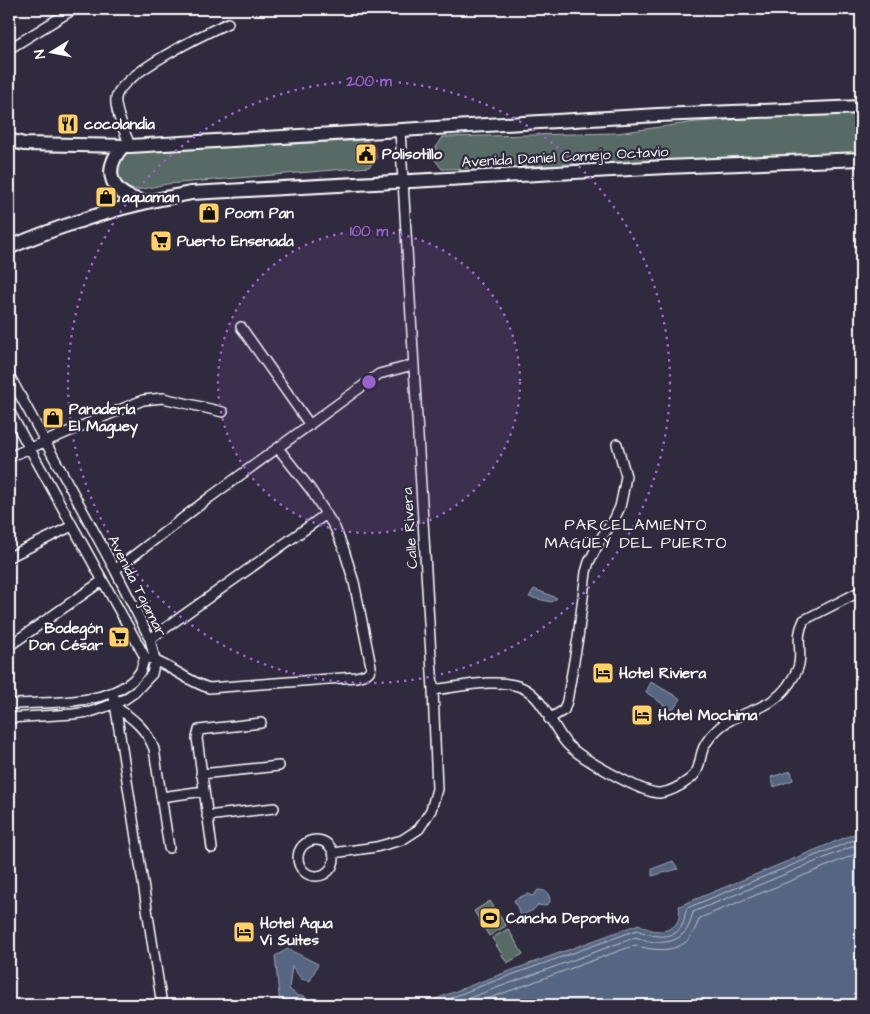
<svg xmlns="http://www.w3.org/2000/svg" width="870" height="1014" viewBox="0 0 870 1014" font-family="'Architects Daughter',sans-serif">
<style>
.green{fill:#586b65;stroke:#acb5b2}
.water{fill:#576581;stroke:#9aa3b3}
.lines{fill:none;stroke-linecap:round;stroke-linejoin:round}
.shore{stroke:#bcc1cd;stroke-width:1}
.minor-casing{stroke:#fff;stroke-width:12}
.secondary-casing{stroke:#fff;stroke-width:16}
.minor{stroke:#2f2a3d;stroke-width:9}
.secondary{stroke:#2f2a3d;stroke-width:12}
.ring{fill:none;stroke:#9c61cf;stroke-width:2.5;stroke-dasharray:2.5 5}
.labels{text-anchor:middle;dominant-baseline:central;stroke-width:4.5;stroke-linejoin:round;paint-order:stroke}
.poi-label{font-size:15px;font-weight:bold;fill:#fff;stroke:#2f2a3d;text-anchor:start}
.street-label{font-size:15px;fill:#fff;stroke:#2f2a3d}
.neighbourhood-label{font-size:16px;letter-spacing:1px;fill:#fff;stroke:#2f2a3d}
.centre{fill:#9c61cf;stroke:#2f2a3d;stroke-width:2.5}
.ring-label{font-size:15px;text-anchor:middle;font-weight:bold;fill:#9c61cf;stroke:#2f2a3d;stroke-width:4.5;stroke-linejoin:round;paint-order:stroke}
</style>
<rect width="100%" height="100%" fill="#2f2a3d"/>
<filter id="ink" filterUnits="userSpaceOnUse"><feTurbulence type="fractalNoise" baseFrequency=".02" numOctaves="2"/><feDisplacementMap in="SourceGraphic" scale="10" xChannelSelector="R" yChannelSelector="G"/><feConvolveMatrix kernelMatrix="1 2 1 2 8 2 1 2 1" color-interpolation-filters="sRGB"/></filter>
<g filter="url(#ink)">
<path class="green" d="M 861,112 L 861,153 L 609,164 L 442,169 L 431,155 L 443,137 L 617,133 L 696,122 Z
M 366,140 C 374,146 376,149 376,159 L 369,167 L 167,184 C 150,187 131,195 117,183 L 116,163 L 121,157 L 129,153 Z
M 490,901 L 506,926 L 489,936 L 474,911 Z
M 508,929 L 523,954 L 507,963 L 492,938 Z"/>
<path class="water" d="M 534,589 L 557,598 L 551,602 L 529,597 Z
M 651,682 L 681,699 L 672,711 L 646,692 Z
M 791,771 L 793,780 L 774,787 L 771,777 Z
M 861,831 L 861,998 L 844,1005 L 420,1005 L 485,980 L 639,924 C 657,937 684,932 679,906 Z
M 673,861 L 678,869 L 652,876 L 652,869 Z
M 538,890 C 547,890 550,894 550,902 L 545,906 L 538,905 L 533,910 L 521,916 L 514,900 L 527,894 L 533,896 Z
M 288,949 L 318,964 L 310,981 L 301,979 L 292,966 L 289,989 L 298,996 L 305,996 L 300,1005 L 280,1005 L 275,956 Z"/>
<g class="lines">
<path class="shore" d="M 433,1005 L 486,984 L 637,930 C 649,935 667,941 679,930 C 685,924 684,915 687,908 L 861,837
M 450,1005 L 636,937 C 650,943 671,946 683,934 C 689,929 691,919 693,912 L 861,843
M 471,1005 L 635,945 C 652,951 676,953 689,939 C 694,933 697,924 700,918 L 861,852"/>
<g class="minor-casing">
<path id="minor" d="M 9,49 L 74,9
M 130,146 C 126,134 114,110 116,98 C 119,75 206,33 228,23
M 241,327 L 310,425
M 9,375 L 115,570 L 150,639 L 155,660 L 152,674 L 135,692 L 125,699 L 105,707 L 90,712 L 73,714 L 9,718
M 9,411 L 145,657 C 143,662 142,668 140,672 C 116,707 46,702 9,704
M 9,457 L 143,400 L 163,398 L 223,412
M 9,557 L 72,526
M 115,570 L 209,498 L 379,374 L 413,365
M 150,639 L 325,515
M 9,646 L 102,581
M 145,657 C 168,663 186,681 209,688 L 356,677 C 363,675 370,675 371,666 L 354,582 L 344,550 L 335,528 L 311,490 L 278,448
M 433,690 C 459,687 499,677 523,688 C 543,697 553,728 567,744 C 579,757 643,794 660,793 C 671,792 682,785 690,779 C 700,771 699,762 702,752 C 704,745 709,738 714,733 C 734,709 768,715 789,684 C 792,679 798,671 799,664 C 802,647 795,638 804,620 L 861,591
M 114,697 L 162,1005
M 117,708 C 134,719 147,730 154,749 L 169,848
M 549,719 L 564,710 L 567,701 L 578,638 L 586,572 L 589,562 L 603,535 L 613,522 L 620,507 L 623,493 L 626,476 L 617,444
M 201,774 L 279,766
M 161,797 L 204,791
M 207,816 L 274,808
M298 858a18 18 0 1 1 36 0a18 18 0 1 1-36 0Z
M 212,848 L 197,738 L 199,730 L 261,723
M 333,853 L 376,847 L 402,840 L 419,829 L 431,810 L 437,789 L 433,690 L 400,130"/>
</g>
<g class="secondary-casing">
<path id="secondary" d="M 9,140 L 24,144 L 130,146 L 658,115 L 861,107
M 123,146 C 101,171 111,195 143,201
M 9,248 C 25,240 42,234 59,228 C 103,212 145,201 191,193 L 667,167 L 861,159"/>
</g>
<use href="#minor" class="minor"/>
<use href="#secondary" class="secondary"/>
</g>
</g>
<circle cx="369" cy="382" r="151" fill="#9c61cf" fill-opacity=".12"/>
<g class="ring">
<circle cx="369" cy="382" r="151"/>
<circle cx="369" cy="382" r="301"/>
</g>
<defs>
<g id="restaurant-square" transform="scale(1.125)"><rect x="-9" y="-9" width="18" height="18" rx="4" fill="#ffd166" stroke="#2f2a3d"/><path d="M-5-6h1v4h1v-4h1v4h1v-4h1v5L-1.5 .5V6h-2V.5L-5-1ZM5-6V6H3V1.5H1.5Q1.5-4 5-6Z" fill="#111"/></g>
<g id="civic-square" transform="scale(1.125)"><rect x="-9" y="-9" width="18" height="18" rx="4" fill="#ffd166" stroke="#2f2a3d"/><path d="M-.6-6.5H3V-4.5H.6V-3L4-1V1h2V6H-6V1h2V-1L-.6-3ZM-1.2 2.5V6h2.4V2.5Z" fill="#111"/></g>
<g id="shop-square" transform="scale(1.125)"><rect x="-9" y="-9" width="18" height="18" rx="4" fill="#ffd166" stroke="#2f2a3d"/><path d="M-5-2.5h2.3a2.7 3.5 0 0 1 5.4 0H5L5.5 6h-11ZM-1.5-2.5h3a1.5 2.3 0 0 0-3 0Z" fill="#111"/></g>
<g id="supermarket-square" transform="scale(1.125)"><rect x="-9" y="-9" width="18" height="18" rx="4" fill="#ffd166" stroke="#2f2a3d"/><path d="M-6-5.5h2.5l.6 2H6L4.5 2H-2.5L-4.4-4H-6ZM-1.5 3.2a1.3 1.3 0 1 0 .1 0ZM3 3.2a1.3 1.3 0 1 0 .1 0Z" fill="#111"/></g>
<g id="hotel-square" transform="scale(1.125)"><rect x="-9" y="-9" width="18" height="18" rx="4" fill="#ffd166" stroke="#2f2a3d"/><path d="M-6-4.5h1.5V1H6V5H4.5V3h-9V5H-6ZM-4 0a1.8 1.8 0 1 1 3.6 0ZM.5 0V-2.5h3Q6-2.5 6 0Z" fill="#111"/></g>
<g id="stadium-square" transform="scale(1.125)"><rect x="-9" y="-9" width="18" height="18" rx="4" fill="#ffd166" stroke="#2f2a3d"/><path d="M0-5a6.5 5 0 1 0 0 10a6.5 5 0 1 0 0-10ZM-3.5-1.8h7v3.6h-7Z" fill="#111"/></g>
</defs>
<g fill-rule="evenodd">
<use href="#restaurant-square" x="68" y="124"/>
<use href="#civic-square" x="366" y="154"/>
<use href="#shop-square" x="106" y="197"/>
<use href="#shop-square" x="209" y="213"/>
<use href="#supermarket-square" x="161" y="241"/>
<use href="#shop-square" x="53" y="418"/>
<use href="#supermarket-square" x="119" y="637"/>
<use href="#hotel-square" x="603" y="673"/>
<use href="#hotel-square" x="642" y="715"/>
<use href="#stadium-square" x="490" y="918"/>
<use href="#hotel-square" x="244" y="932"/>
</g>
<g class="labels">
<g class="poi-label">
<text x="84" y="124">cocolandia</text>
<text x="382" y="154">Polisotillo</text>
<text x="122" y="197">aquaman</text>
<text x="225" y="213">Poom Pan</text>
<text x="177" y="241">Puerto Ensenada</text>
<text x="69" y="409">Panadería<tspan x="69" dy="17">El Maguey</tspan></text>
<text x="103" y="628" text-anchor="end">Bodegón<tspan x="103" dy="17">Don César</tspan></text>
<text x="619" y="673">Hotel Riviera</text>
<text x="658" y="715">Hotel Mochima</text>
<text x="506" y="918">Cancha Deportiva</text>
<text x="260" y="923">Hotel Aqua<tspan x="260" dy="17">Vi Suites</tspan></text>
</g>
<g class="street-label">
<text transform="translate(565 157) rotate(-3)">Avenida Daniel Camejo Octavio</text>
<text transform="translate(410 528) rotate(-94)">Calle Rivera</text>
<text transform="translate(137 586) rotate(63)">Avenida Tajamar</text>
</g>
<g class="neighbourhood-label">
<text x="636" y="525">PARCELAMIENTO<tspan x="636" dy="18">MAGÜEY DEL PUERTO</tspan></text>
</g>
</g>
<circle cx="369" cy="382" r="8" class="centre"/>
<g class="ring-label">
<text x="369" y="86">200 m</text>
<text x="369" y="236">100 m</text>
</g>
<rect width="870" height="1014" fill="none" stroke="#2f2a3d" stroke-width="30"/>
<rect x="15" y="15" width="840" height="984" fill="none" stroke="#fff" stroke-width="2" filter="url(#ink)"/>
<g transform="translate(52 52) rotate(260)" stroke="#2f2a3d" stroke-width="4" paint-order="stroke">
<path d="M0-4L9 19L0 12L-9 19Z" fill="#ffffff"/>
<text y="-8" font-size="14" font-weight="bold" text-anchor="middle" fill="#ffffff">N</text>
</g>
</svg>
